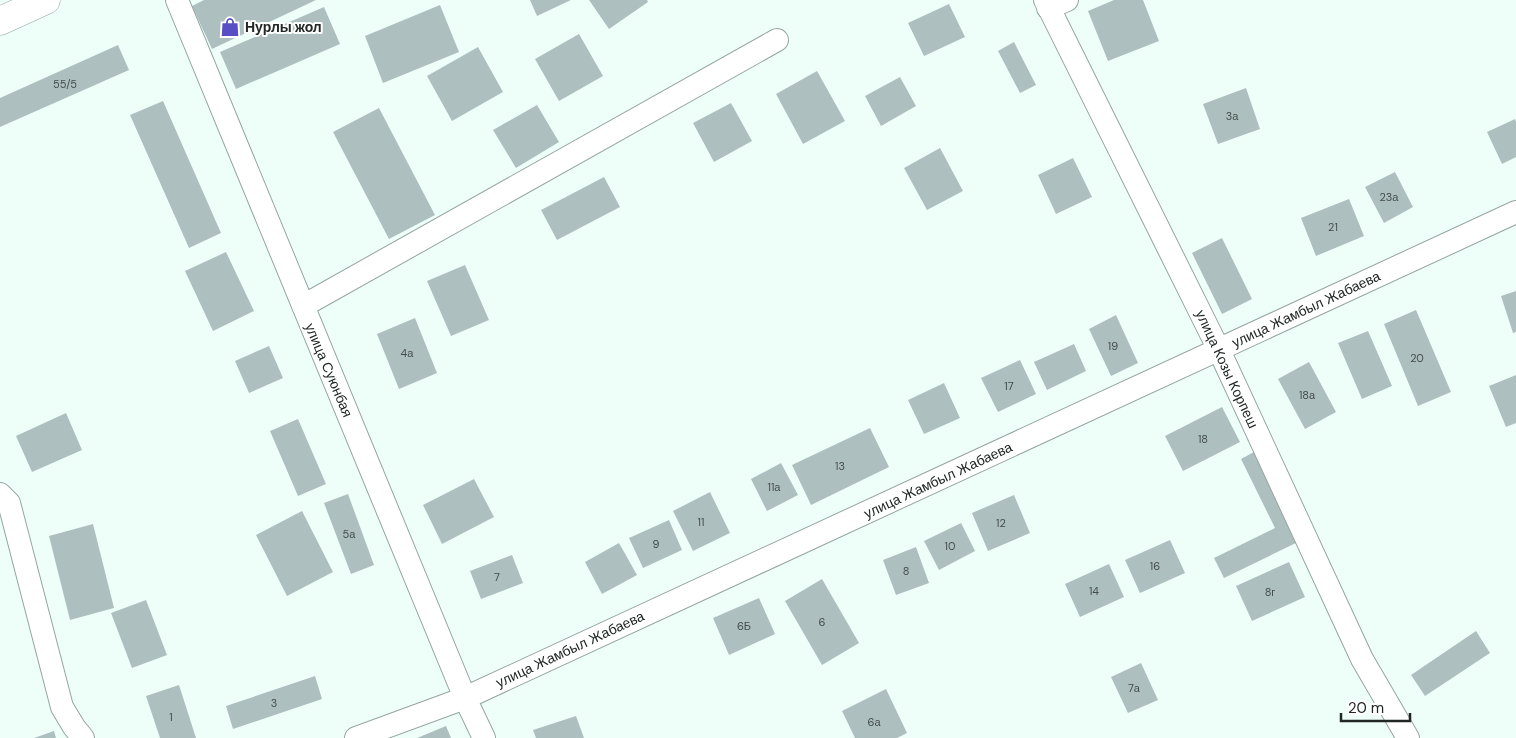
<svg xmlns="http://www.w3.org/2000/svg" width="1516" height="738" viewBox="0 0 1516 738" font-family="'DM Sans',sans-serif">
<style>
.building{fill:#aebfbf}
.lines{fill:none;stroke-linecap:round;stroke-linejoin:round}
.minor-casing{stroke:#95a5a0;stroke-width:24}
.highway-casing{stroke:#95a5a0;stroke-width:29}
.minor{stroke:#fff;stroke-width:22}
.highway{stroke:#fff;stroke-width:28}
.labels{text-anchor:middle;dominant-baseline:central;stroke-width:4;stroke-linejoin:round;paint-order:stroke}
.number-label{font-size:11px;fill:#444d4c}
.poi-label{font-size:14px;font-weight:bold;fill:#212725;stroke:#fff;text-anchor:start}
.street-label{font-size:14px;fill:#212725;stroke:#fff}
</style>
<rect width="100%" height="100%" fill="#eefffa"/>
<path class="building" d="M 204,0 L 316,0 L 212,49 L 192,6 Z
M 530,0 L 571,0 L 537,16 Z
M 589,0 L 647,0 L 648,2 L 609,29 Z
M 1114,0 L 1143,0 L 1159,41 L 1108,61 L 1088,11 Z
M 949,4 L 965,37 L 924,56 L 908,23 Z
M 440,5 L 459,52 L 383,83 L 365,36 Z
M 324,7 L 340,44 L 236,89 L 220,52 Z
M 579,34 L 603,76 L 559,101 L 535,59 Z
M 1014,42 L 1036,85 L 1020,93 L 998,51 Z
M 118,45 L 129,70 L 0,127 L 0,98 Z
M 478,47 L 503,92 L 452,121 L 427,76 Z
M 817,71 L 845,121 L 803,144 L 776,94 Z
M 900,77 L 916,106 L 881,126 L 865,96 Z
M 1246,88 L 1260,129 L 1218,144 L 1203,104 Z
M 163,101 L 221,233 L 189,248 L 130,115 Z
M 731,103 L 752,141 L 714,162 L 693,123 Z
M 537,105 L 559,142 L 516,168 L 493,130 Z
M 379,108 L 435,215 L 389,239 L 333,132 Z
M 1515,119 L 1516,122 L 1516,157 L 1502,164 L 1487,132 Z
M 940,148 L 963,191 L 927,210 L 904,168 Z
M 1073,158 L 1092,197 L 1056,214 L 1038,175 Z
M 1395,172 L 1413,207 L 1384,223 L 1365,187 Z
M 604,177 L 620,207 L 557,240 L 541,210 Z
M 1349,199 L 1364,236 L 1316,256 L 1301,218 Z
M 1222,238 L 1252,299 L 1222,314 L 1192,253 Z
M 226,252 L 254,311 L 213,331 L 185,271 Z
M 465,265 L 489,320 L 451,336 L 427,281 Z
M 1516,291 L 1516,332 L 1513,333 L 1501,296 Z
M 1416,310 L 1451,392 L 1418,406 L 1384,324 Z
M 1116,315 L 1138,363 L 1111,376 L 1089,329 Z
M 415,318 L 437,373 L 399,389 L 377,334 Z
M 1368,331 L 1392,386 L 1362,399 L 1338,343 Z
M 1074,344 L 1086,371 L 1047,390 L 1034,362 Z
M 269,346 L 283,378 L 249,393 L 235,361 Z
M 1020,360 L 1036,394 L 998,412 L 981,378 Z
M 1309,362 L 1336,412 L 1305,429 L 1278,379 Z
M 1516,375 L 1516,423 L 1506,427 L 1489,386 Z
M 944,383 L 960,418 L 924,434 L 908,400 Z
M 1222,407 L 1240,442 L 1183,471 L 1165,436 Z
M 66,413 L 82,450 L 32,472 L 16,436 Z
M 298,419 L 326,484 L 298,496 L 270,431 Z
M 870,428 L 889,467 L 811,505 L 792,465 Z
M 1254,452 L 1298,542 L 1224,578 L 1214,558 L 1275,528 L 1241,459 Z
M 781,463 L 798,495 L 767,511 L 751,479 Z
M 474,479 L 494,517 L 442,544 L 423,505 Z
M 710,492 L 730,533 L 693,551 L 673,511 Z
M 348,494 L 374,565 L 351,574 L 324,503 Z
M 1014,495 L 1030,533 L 988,551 L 972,513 Z
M 302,511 L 333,572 L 287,596 L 256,535 Z
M 669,520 L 682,550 L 643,568 L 629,538 Z
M 961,523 L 975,551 L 939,570 L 924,541 Z
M 93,524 L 114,608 L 70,620 L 49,536 Z
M 1170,540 L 1185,573 L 1140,593 L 1125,560 Z
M 619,543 L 637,575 L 602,594 L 585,562 Z
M 916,547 L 929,583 L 896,595 L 883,560 Z
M 512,555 L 523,583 L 481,599 L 470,571 Z
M 1289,562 L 1305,597 L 1252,621 L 1236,586 Z
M 1109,564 L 1124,597 L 1080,617 L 1065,584 Z
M 822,579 L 859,643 L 822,665 L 785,601 Z
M 759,598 L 775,634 L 729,655 L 713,618 Z
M 146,600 L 167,655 L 132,668 L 111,613 Z
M 1476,631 L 1490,653 L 1425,696 L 1411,675 Z
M 1141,663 L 1158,700 L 1128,713 L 1111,677 Z
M 315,676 L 322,699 L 233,729 L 226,706 Z
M 179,685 L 196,738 L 160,738 L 146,696 Z
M 886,689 L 907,733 L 897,738 L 855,738 L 842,711 Z
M 576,716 L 584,738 L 536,738 L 533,730 Z
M 446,726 L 451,738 L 417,738 Z
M 54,731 L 56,738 L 34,738 Z"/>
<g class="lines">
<g class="minor-casing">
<path id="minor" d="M 177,0 L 465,698 L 484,738
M 1045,0 L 1219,350 L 1362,659 L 1408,738
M 1048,8 L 1067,0
M 303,306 L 777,40
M 0,494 L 9,503 L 62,707 L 74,727 L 83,738
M 356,738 L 465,698 L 1516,212"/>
</g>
<g class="highway-casing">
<path id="highway" d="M 0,21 L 46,0"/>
</g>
<use href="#minor" class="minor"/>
<use href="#highway" class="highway"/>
</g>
<defs>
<g id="shop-bare" transform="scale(1.5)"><path d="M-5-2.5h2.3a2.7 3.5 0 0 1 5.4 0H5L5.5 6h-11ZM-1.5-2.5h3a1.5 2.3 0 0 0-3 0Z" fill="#574dc5" stroke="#fff" stroke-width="2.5" paint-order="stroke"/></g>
</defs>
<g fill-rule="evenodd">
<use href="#shop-bare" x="230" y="27"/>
</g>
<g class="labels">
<g class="number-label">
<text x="65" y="84">55/5</text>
<text x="1232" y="116">3а</text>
<text x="1389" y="197">23а</text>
<text x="1333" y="227">21</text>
<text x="1113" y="346">19</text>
<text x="407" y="353">4а</text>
<text x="1417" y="358">20</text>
<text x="1009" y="386">17</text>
<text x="1307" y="395">18а</text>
<text x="1203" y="439">18</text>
<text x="840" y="466">13</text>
<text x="774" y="487">11а</text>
<text x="701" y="522">11</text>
<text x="1001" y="523">12</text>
<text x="349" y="534">5а</text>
<text x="656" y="544">9</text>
<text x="950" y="546">10</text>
<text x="1155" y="566">16</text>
<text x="906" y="571">8</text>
<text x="497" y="577">7</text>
<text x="1094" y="591">14</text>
<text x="1270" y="592">8г</text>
<text x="822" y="622">6</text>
<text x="744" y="626">6Б</text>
<text x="1134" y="688">7а</text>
<text x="274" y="703">3</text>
<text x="171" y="717">1</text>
<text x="874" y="722">6а</text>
</g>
<g class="poi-label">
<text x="245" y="27">Нурлы жол</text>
</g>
<g class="street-label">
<text transform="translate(1306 309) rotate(-25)">улица Жамбыл Жабаева</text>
<text transform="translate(1227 369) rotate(65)">улица Козы Корпеш</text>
<text transform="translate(329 370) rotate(67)">улица Суюнбая</text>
<text transform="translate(938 480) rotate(-25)">улица Жамбыл Жабаева</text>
<text transform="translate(570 649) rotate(-25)">улица Жамбыл Жабаева</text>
</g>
</g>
<path d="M1341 713v8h69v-8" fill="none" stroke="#212725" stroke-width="2.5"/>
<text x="1348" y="713" font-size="15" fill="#212725" stroke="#ffffff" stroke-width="4" paint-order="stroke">20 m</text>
</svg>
